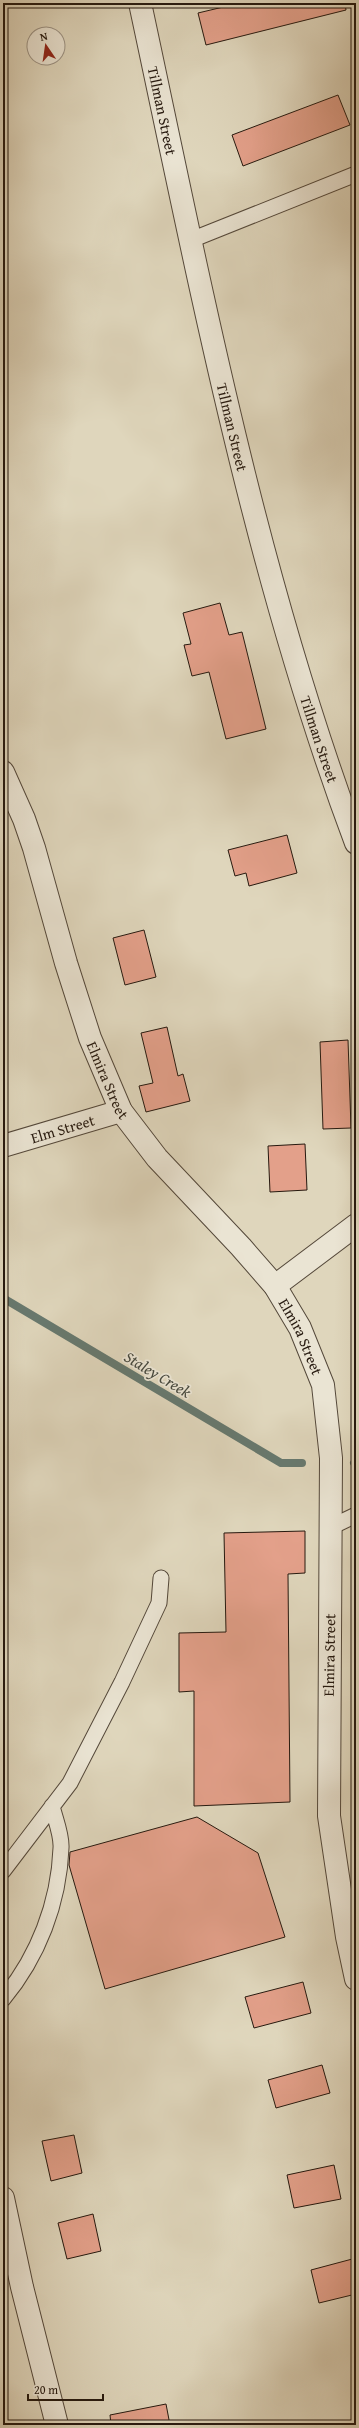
<svg xmlns="http://www.w3.org/2000/svg" width="359" height="2428" viewBox="0 0 359 2428" font-family="'Gentium Book Plus',serif">
<style>
.lines{fill:none;stroke-linecap:round;stroke-linejoin:round}
.stream{stroke:#67796f;stroke-width:8}
.building{fill:#e3a08a;stroke:#26190f}
.service-casing{stroke:#54483a;stroke-width:17}
.minor-casing{stroke:#54483a;stroke-width:24}
.tertiary-casing{stroke:#54483a;stroke-width:24}
.service{stroke:#eae4d3;stroke-width:15}
.minor{stroke:#eae4d3;stroke-width:22}
.tertiary{stroke:#eae4d3;stroke-width:22}
.labels{text-anchor:middle;dominant-baseline:central;stroke-width:3.5;stroke-linejoin:round;paint-order:stroke}
.street-label{font-size:15px;fill:#26190f;stroke:#eae4d3}
.water-label{font-size:16px;font-style:italic;fill:#47493f;stroke:#eae4d3}
</style>
<rect width="100%" height="100%" fill="#dfd6bc"/>
<filter id="stains"><feTurbulence type="fractalNoise" baseFrequency=".005" numOctaves="4"/><feColorMatrix values="0 0 0 0 .2 0 0 0 0 .09 0 0 0 0 .02 0 0 0 .5 -.17"/></filter>
<radialGradient id="worn" r=".72"><stop offset=".6" stop-color="#630" stop-opacity="0"/><stop offset="1" stop-color="#630" stop-opacity=".3"/></radialGradient>
<g class="lines">
<path class="stream" d="M 3,1298 L 281,1463 L 302,1463
M 354,1463 L 356,1462"/>
</g>
<path class="building" d="M 240,3 L 345,3 L 346,10 L 206,45 L 198,13 Z
M 338,95 L 350,125 L 243,166 L 232,135 Z
M 220,603 L 229,635 L 242,632 L 266,729 L 226,739 L 209,672 L 192,676 L 184,645 L 191,644 L 183,613 Z
M 287,835 L 297,873 L 249,886 L 246,873 L 235,876 L 228,850 Z
M 144,930 L 156,977 L 125,985 L 113,938 Z
M 167,1027 L 178,1076 L 183,1074 L 190,1101 L 146,1112 L 139,1086 L 153,1083 L 141,1033 Z
M 348,1040 L 351,1128 L 323,1129 L 320,1042 Z
M 305,1144 L 307,1190 L 270,1192 L 268,1146 Z
M 305,1531 L 305,1573 L 288,1574 L 290,1802 L 194,1806 L 194,1691 L 179,1692 L 179,1633 L 226,1632 L 224,1533 Z
M 197,1817 L 258,1853 L 285,1937 L 105,1989 L 69,1865 L 70,1852 Z
M 303,1982 L 311,2013 L 254,2028 L 245,1997 Z
M 322,2065 L 330,2093 L 276,2108 L 268,2080 Z
M 74,2135 L 82,2173 L 51,2181 L 42,2141 Z
M 334,2165 L 341,2199 L 294,2208 L 287,2175 Z
M 93,2214 L 101,2251 L 67,2259 L 58,2223 Z
M 356,2258 L 356,2294 L 319,2303 L 311,2270 Z
M 166,2404 L 170,2425 L 111,2425 L 110,2415 Z"/>
<g class="lines">
<g class="service-casing">
<path id="service" d="M 191,240 L 356,174
M 331,1527 L 356,1515
M 3,1871 L 70,1783 L 122,1682 L 159,1603 L 161,1578
M 3,1999 C 38,1957 59,1903 61,1848 C 62,1835 55,1819 52,1806"/>
</g>
<g class="minor-casing">
<g id="minor">
<path id="s1" d="M 140,3 C 200,283 255,574 356,843"/>
<path id="s2" d="M 3,1146 L 121,1111"/>
<path d="M 275,1286 L 356,1225"/>
<path d="M 3,2198 L 22,2287 L 57,2425"/>
</g>
</g>
<g class="tertiary-casing">
<g id="tertiary">
<path id="s3" d="M 3,772 L 24,819 L 34,848 L 66,963 L 90,1038 L 121,1111 L 157,1158 L 241,1247 L 275,1286 L 300,1328 L 323,1385 L 331,1458 L 329,1816 L 347,1937 L 356,1979"/>
</g>
</g>
<use href="#service" class="service"/>
<use href="#minor" class="minor"/>
<use href="#tertiary" class="tertiary"/>
</g>
<g class="labels">
<g class="street-label">
<text stroke="none"><textPath href="#s1" startOffset="110">Tillman Street</textPath></text>
<text stroke="none"><textPath href="#s1" startOffset="434">Tillman Street</textPath></text>
<text stroke="none"><textPath href="#s1" startOffset="758">Tillman Street</textPath></text>
<text stroke="none"><textPath href="#s3" startOffset="326">Elmira Street</textPath></text>
<text stroke="none"><textPath href="#s2" startOffset="62">Elm Street</textPath></text>
<text stroke="none"><textPath href="#s3" startOffset="650">Elmira Street</textPath></text>
<text transform="translate(329 1655) rotate(-89)">Elmira Street</text>
</g>
<g class="water-label">
<text transform="translate(158 1374) rotate(31)">Staley Creek</text>
</g>
</g>
<rect width="359" height="2428" fill="none" stroke="#dfd6bc" stroke-width="16"/>
<rect x="4" y="4" width="351" height="2420" fill="none" stroke="#26190f" stroke-width="2"/>
<rect x="8" y="8" width="343" height="2412" fill="none" stroke="#26190f"/>
<g transform="translate(46 46) rotate(347)"><circle r="19" fill="#eae4d3" stroke="#9c9385"/>
<path d="M0-3L7 15L0 10L-7 15Z" fill="#8f2418"/>
<text y="-6" font-size="11" font-weight="bold" text-anchor="middle" fill="#26190f">N</text>
</g>
<path d="M28 2394v6h75v-6" fill="none" stroke="#26190f" stroke-width="2"/>
<text x="34" y="2394" font-size="12" fill="#26190f" stroke="#eae4d3" stroke-width="3" paint-order="stroke">20 m</text>
<rect width="100%" height="100%" filter="url(#stains)"/>
<rect width="100%" height="100%" fill="url(#worn)"/>
</svg>
